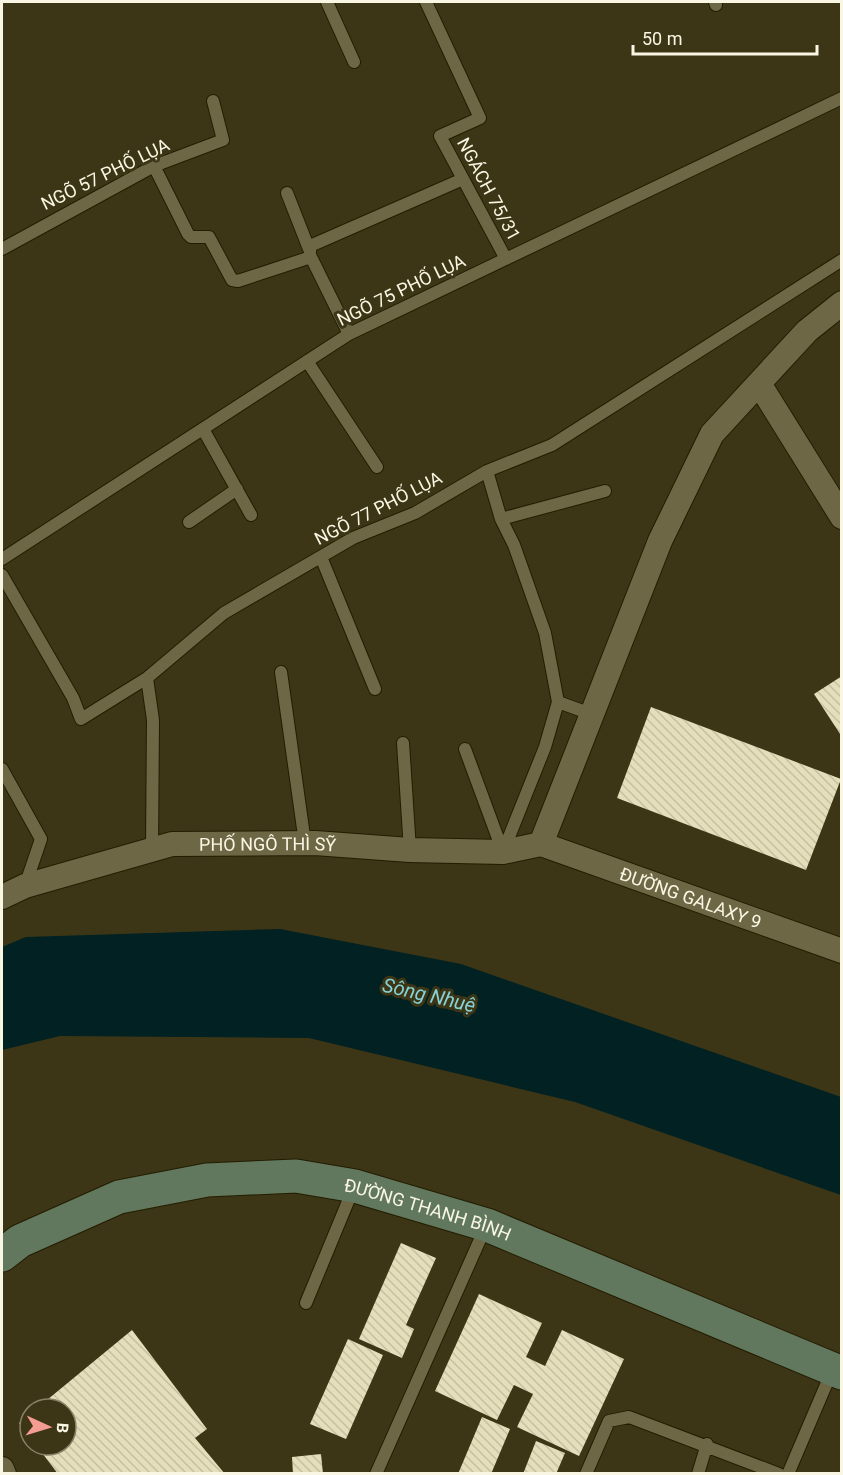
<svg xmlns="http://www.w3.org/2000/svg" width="843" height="1475" viewBox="0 0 843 1475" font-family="Roboto,sans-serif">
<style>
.water{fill:#012123}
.building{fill:url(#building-back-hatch)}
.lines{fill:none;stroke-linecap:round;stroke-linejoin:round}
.lane-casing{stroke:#231d00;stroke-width:14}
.street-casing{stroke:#231d00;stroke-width:26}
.secondary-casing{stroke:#231d00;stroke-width:35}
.lane{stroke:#6e6746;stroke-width:12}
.street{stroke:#6e6746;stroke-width:24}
.secondary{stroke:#61785f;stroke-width:33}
.labels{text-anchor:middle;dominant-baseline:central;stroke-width:6;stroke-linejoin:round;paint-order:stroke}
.street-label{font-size:18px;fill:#f9f6e3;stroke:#3c3616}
.water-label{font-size:20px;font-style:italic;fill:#85d3d8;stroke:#3c3616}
</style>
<defs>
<pattern id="building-back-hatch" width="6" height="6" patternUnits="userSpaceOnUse" patternTransform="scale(1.5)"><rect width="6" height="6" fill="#e4debb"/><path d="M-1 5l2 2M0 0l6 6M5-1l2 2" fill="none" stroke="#c5c0a3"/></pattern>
</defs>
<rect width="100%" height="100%" fill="#3c3616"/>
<path class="water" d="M 280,929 L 461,964 L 841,1097 L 841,1195 L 575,1102 L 309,1038 L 60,1036 L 2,1050 L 2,947 L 26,937 Z"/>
<path class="building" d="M 842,676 L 842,737 L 814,694 Z
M 651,707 L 841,779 L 806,870 L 617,798 Z
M 401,1243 L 436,1258 L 406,1325 L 414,1329 L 402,1358 L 359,1339 Z
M 479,1294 L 542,1323 L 526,1357 L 545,1366 L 562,1330 L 624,1359 L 579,1456 L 517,1427 L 533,1394 L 514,1385 L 497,1420 L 435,1391 Z
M 132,1330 L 207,1429 L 195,1438 L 225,1474 L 58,1474 L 36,1445 L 66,1445 L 66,1409 L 36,1409 Z
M 348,1339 L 383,1355 L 346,1439 L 310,1424 Z
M 30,1414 L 30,1437 L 19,1423 Z
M 482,1417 L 510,1429 L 491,1474 L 458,1474 Z
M 536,1441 L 565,1453 L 556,1474 L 523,1474 Z
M 321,1454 L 323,1474 L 293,1474 L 292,1457 Z"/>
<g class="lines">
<g class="lane-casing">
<path id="lane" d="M 327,2 L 354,62
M 426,2 L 480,118 L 440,136 L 506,259
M 715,2 L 716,5
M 154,166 L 188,234 L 191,237 L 209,237 L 232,280 L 238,281 L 311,257
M 287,193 L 309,249
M 2,249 L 154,166 L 223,140 L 213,101
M 349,334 L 310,255 L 310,246 L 463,179
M 307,361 L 377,467
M 203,429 L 251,515
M 487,471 L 501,519 L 514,545 L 545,633 L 558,702 L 545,747 L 503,852
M 501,519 L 605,491
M 189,522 L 237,489
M 321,557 L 375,689
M 2,559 L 349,334 L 842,98
M 2,575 L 73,698 L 81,719 L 147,678 L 224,613 L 353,538 L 415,513 L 487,471 L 552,445 L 842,260
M 281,672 L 305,843
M 147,678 L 153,720 L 152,849
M 558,702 L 591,714
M 403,743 L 410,850
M 465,749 L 503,852
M 2,769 L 41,839 L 25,886
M 306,1303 L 354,1187
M 376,1474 L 486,1226
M 586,1474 L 609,1421 L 629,1417 L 779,1474
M 698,1474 L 707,1444
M 788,1474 L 832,1371"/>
</g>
<g class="street-casing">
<g id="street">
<path d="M 760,385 L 842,517"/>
<path d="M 541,844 L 660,541 L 712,434 L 807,331 L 842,303"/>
<path id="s1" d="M 541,844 L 842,951"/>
<path id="s2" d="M 2,897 L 25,886 L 172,844 L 315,843 L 410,850 L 503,852 L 541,844"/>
<path d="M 2,1469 L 4,1474"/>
</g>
</g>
<g class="secondary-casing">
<g id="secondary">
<path id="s3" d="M 2,1255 L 20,1241 L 119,1197 L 207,1180 L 296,1176 L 355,1186 L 487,1225 L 842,1373"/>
</g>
</g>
<use href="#lane" class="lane"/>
<use href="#street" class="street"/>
<use href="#secondary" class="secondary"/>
</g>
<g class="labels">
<g class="street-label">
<text transform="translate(105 174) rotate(-26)">NGÕ 57 PHỐ LỤA</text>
<text transform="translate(489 189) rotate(62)">NGÁCH 75/31</text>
<text transform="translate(401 290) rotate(-26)">NGÕ 75 PHỐ LỤA</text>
<text transform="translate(378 508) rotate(-27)">NGÕ 77 PHỐ LỤA</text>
<text stroke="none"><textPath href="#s2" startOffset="274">PHỐ NGÔ THÌ SỸ</textPath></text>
<text stroke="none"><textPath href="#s1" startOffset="159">ĐƯỜNG GALAXY 9</textPath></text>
<text stroke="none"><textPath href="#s3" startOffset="446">ĐƯỜNG THANH BÌNH</textPath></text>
</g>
<g class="water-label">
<text transform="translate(429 995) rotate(13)">Sông Nhuệ</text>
</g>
</g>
<rect width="843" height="1475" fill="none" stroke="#f9f6e3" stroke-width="6"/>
<g transform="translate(48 1427) rotate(94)"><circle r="28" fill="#3c3616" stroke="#888368" stroke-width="1.5"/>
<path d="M0-4.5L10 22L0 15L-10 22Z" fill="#f59c93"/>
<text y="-9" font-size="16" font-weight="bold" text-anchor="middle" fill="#f9f6e3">B</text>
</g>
<path d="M633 45v9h184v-9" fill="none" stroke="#f9f6e3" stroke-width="3"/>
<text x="642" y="45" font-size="18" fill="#f9f6e3" stroke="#3c3616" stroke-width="4.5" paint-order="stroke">50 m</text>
</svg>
